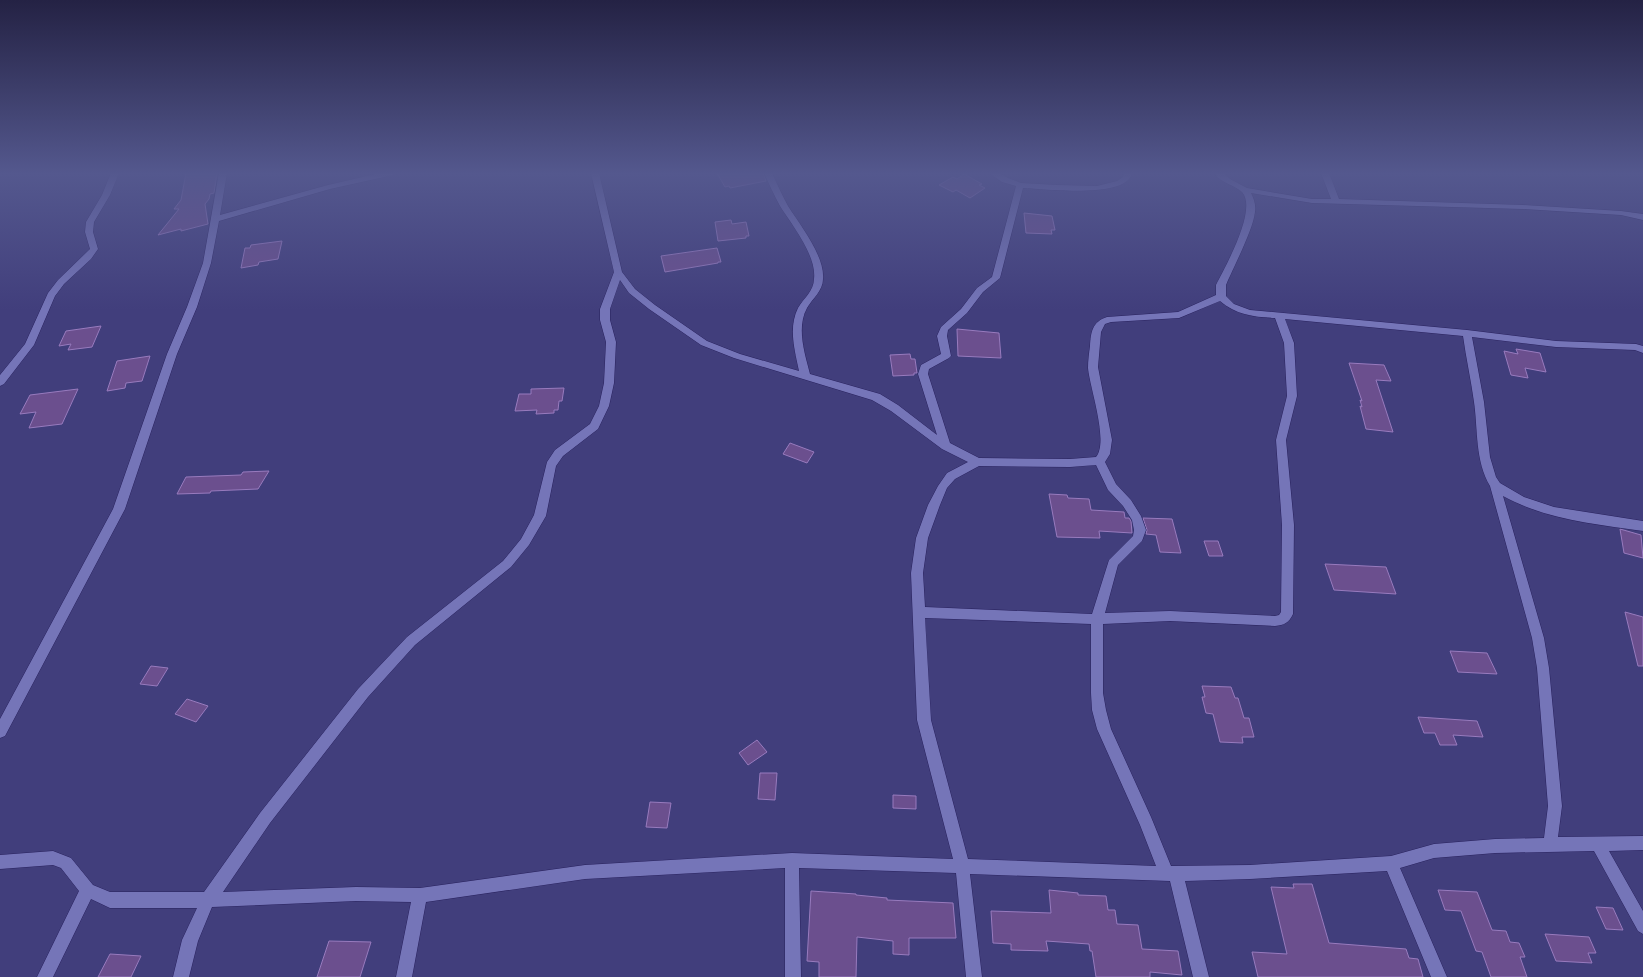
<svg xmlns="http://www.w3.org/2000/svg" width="1643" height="977" viewBox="0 0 1643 977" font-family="Literata,serif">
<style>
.building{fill:#6b4f8e;stroke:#987bbe}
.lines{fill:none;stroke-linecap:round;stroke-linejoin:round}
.minor-casing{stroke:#29225e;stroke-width:1}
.minor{fill:#7575b8;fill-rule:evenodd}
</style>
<rect width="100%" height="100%" fill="#413e7c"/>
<path class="building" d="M 186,173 L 217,173 L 214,193 L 210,194 L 209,199 L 205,204 L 208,224 L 181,231 L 181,229 L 158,235 L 179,209 L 174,209 L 181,200 Z
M 717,173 L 763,173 L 766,181 L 730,188 L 729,186 L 725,187 Z
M 964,174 L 982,184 L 979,185 L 985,188 L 970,198 L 956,190 L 953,192 L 939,185 L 953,177 L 957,179 Z
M 1024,213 L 1052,216 L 1055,230 L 1051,230 L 1052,234 L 1026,233 Z
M 731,220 L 732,224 L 746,222 L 749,236 L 746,236 L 746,238 L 718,241 L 715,222 Z
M 282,241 L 278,259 L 259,262 L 258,265 L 241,268 L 245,248 L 250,248 L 251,245 Z
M 717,248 L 721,262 L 718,262 L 718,263 L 665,272 L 661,256 Z
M 101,326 L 92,347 L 68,350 L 71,344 L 59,346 L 66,331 Z
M 957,329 L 999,333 L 1001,358 L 958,356 Z
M 1516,349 L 1540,353 L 1546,372 L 1525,368 L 1528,378 L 1511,375 L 1504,351 L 1518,354 Z
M 910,354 L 911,359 L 915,359 L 917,373 L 914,373 L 914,375 L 893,376 L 890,355 Z
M 150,356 L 142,381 L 126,383 L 125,388 L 107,391 L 117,361 Z
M 1349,363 L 1384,365 L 1391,381 L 1376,380 L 1393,432 L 1366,429 L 1360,406 L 1362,407 L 1360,400 L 1362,401 Z
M 564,388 L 562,401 L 559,401 L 558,410 L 554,410 L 554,413 L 536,414 L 537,410 L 515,411 L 519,394 L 531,394 L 531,389 Z
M 78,389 L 62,424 L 29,428 L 36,412 L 20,414 L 30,395 Z
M 790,443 L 814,452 L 807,463 L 783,454 Z
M 269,471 L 258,489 L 211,491 L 210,493 L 177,494 L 186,477 L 241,475 L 243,472 Z
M 1049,494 L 1067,495 L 1068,498 L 1089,499 L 1091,510 L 1124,512 L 1125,518 L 1129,518 L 1131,521 L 1132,533 L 1099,531 L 1100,538 L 1057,537 Z
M 1143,518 L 1172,519 L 1181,553 L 1160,552 L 1156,535 L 1146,534 L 1147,530 Z
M 1620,529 L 1641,535 L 1643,558 L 1624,553 Z
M 1204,541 L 1218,541 L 1223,556 L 1209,556 Z
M 1325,564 L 1386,567 L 1396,594 L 1334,590 Z
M 1625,612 L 1643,617 L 1643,666 L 1638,666 Z
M 1450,651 L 1487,653 L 1497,674 L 1458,672 Z
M 151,666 L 168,668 L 157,686 L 140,684 Z
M 1202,686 L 1231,687 L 1235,698 L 1238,698 L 1244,718 L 1249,718 L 1254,737 L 1242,737 L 1243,743 L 1220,742 L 1213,714 L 1206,713 L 1202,697 L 1205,697 Z
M 187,699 L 208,706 L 196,722 L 175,714 Z
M 1418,717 L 1477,721 L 1483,737 L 1453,735 L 1457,745 L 1440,745 L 1435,733 L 1424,733 Z
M 757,740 L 767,752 L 748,765 L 739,753 Z
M 760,773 L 777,773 L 775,800 L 758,799 Z
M 893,795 L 916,796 L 916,809 L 893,808 Z
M 650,802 L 671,803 L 667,828 L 646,827 Z
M 1293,884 L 1312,884 L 1329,943 L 1406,949 L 1409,958 L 1418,959 L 1423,977 L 1258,977 L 1252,952 L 1287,954 L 1271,887 L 1294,888 Z
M 1049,890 L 1078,893 L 1078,895 L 1106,896 L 1108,910 L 1115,910 L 1117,924 L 1138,925 L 1142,949 L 1178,951 L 1182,975 L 1150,972 L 1150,977 L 1096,977 L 1092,951 L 1090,951 L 1089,944 L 1046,941 L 1048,951 L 1011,950 L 1011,944 L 993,943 L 991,911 L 1051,913 Z
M 1438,890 L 1477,892 L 1492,930 L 1506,931 L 1510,942 L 1519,943 L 1525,957 L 1520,957 L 1527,977 L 1491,977 L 1482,952 L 1476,951 L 1461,911 L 1445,910 Z
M 811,891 L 856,894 L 856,895 L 887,898 L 887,900 L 953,903 L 956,938 L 909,938 L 909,955 L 893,954 L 893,941 L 857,937 L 856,977 L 819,977 L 819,962 L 807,961 Z
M 1596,907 L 1613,908 L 1623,930 L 1606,929 Z
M 1545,934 L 1589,937 L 1596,953 L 1588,953 L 1592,963 L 1556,961 Z
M 329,941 L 371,942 L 360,977 L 317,977 Z
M 110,954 L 141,956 L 131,977 L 98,977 Z"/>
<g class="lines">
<g class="minor-casing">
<path id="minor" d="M 111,173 L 119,173 L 110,195 L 94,222 L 93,232 L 98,249 L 91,259 L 64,284 L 55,296 L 34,345 L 4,384 L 0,386 L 0,375 L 25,344 L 48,293 L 58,280 L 90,249 L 85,232 L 86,222 L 102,195 Z
M 219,173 L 227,173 L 220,215 L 328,185 L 380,173 L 394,173 L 393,175 L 330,189 L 219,221 L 211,263 L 197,307 L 177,354 L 125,509 L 5,736 L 0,738 L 0,719 L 113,509 L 167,354 L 187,307 L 203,263 Z
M 591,173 L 599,173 L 622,272 L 635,289 L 655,305 L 707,341 L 740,354 L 799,371 C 795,351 788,328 798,308 C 803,299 814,291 814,279 C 817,256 792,225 780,206 C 774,195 769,184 764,173 L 772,173 C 777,184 782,195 788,206 C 800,225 825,256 823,279 C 823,291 812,299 807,308 C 796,328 805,354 810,374 L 880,394 L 898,405 L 937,435 L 918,374 L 921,365 L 941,354 L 937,336 L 941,327 L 961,309 L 977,288 L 992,277 L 1016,186 L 1002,182 L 989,173 L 999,173 L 1008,178 L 1021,183 L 1057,185 L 1097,186 L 1117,181 L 1123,177 L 1124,173 L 1132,173 C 1127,199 1044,189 1023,188 L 1000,278 L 983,292 L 967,313 L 948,330 L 947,336 L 951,356 L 949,358 L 929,369 L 928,374 L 950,443 L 979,458 L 1070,459 L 1096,457 C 1109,442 1090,389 1088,368 C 1088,361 1089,353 1090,346 C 1091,332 1092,322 1107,317 L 1178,312 L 1216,295 L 1216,285 C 1225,267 1258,209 1242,192 C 1235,185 1222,184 1214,173 L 1223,173 L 1230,179 L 1247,188 L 1312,199 L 1331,199 L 1321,173 L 1329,173 L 1339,199 L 1523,205 L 1621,211 L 1643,214 L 1643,220 L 1621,215 L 1523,209 L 1312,203 L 1251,193 C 1254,199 1256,205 1255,212 C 1253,230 1234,266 1226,285 L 1226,296 L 1234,304 L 1250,310 L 1467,330 L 1556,341 L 1636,344 L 1643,346 L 1643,353 L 1635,350 L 1556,347 L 1472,337 L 1484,402 L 1490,457 L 1496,477 L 1500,483 L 1524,497 L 1554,507 L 1643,521 L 1643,531 C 1595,524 1547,520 1503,496 L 1544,638 L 1549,668 L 1562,806 L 1558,837 L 1643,836 L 1643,850 L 1609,851 L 1643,911 L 1643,934 L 1638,931 L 1594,851 L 1495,853 L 1434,858 L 1400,868 L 1447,977 L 1431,977 L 1387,871 L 1250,879 L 1185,881 L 1209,977 L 1193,977 L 1170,881 L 970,874 L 982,977 L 966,977 L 956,873 L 799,868 L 801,977 L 785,977 L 785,868 L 585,879 L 426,902 L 412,977 L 396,977 L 411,902 L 356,901 L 212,907 L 198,941 L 189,977 L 173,977 L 182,940 L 197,908 L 110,908 L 91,899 L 53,977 L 37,977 L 79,891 L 61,868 L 53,865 L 0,869 L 0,855 L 53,851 L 71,858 L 93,885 L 110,892 L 204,892 L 260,813 L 358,689 L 407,637 L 503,561 L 521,539 L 534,515 L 547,462 L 555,450 L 590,424 L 599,406 L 604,383 L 606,342 L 600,320 L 600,309 L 614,272 ZM 620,280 L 629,293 L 649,309 L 701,345 L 734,358 L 872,400 L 891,411 L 942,449 L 968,462 L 947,473 L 938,486 L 928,505 L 916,538 L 911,573 L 917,720 L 953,859 L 792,853 L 585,865 L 420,888 L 356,887 L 223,892 L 270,823 L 368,697 L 415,645 L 511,567 L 529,545 L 546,516 L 556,466 L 563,456 L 598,429 L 609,406 L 614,383 L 616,342 L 610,320 L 610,309 ZM 1220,301 C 1236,315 1255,317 1275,318 L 1284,343 L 1287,396 L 1276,440 L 1282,525 L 1281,612 L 1279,615 L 1275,616 L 1170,611 L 1105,613 L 1118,565 L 1142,541 L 1146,530 L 1141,516 L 1131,500 L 1116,484 L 1105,462 L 1110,454 L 1112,440 L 1098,367 L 1101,332 L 1105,324 L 1111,322 L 1179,318 ZM 1285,319 L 1463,336 C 1466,358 1471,380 1474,402 C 1478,430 1475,461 1490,486 L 1532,638 L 1537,668 L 1548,806 L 1544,838 L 1495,839 L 1434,844 L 1391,856 L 1250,865 L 1171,866 L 1151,817 L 1111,729 L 1106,710 L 1103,693 L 1103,624 L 1170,621 L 1275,626 C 1284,625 1289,623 1293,614 L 1294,525 L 1286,440 L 1297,396 L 1294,343 ZM 1096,465 L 1108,490 L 1123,506 L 1132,520 L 1134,530 L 1133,536 L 1109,560 L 1092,614 L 925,607 L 923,573 L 928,538 L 940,505 L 947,488 L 955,479 L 979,466 L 1070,467 ZM 925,618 L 1091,624 L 1091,693 L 1092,710 L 1097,729 L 1140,825 L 1156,866 L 968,859 L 931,720 Z"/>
</g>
<use href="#minor" class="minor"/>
</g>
<linearGradient id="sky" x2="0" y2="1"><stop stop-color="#242244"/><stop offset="0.56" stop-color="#54588e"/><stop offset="1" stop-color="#54588e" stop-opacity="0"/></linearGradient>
<rect width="1643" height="310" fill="url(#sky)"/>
</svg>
